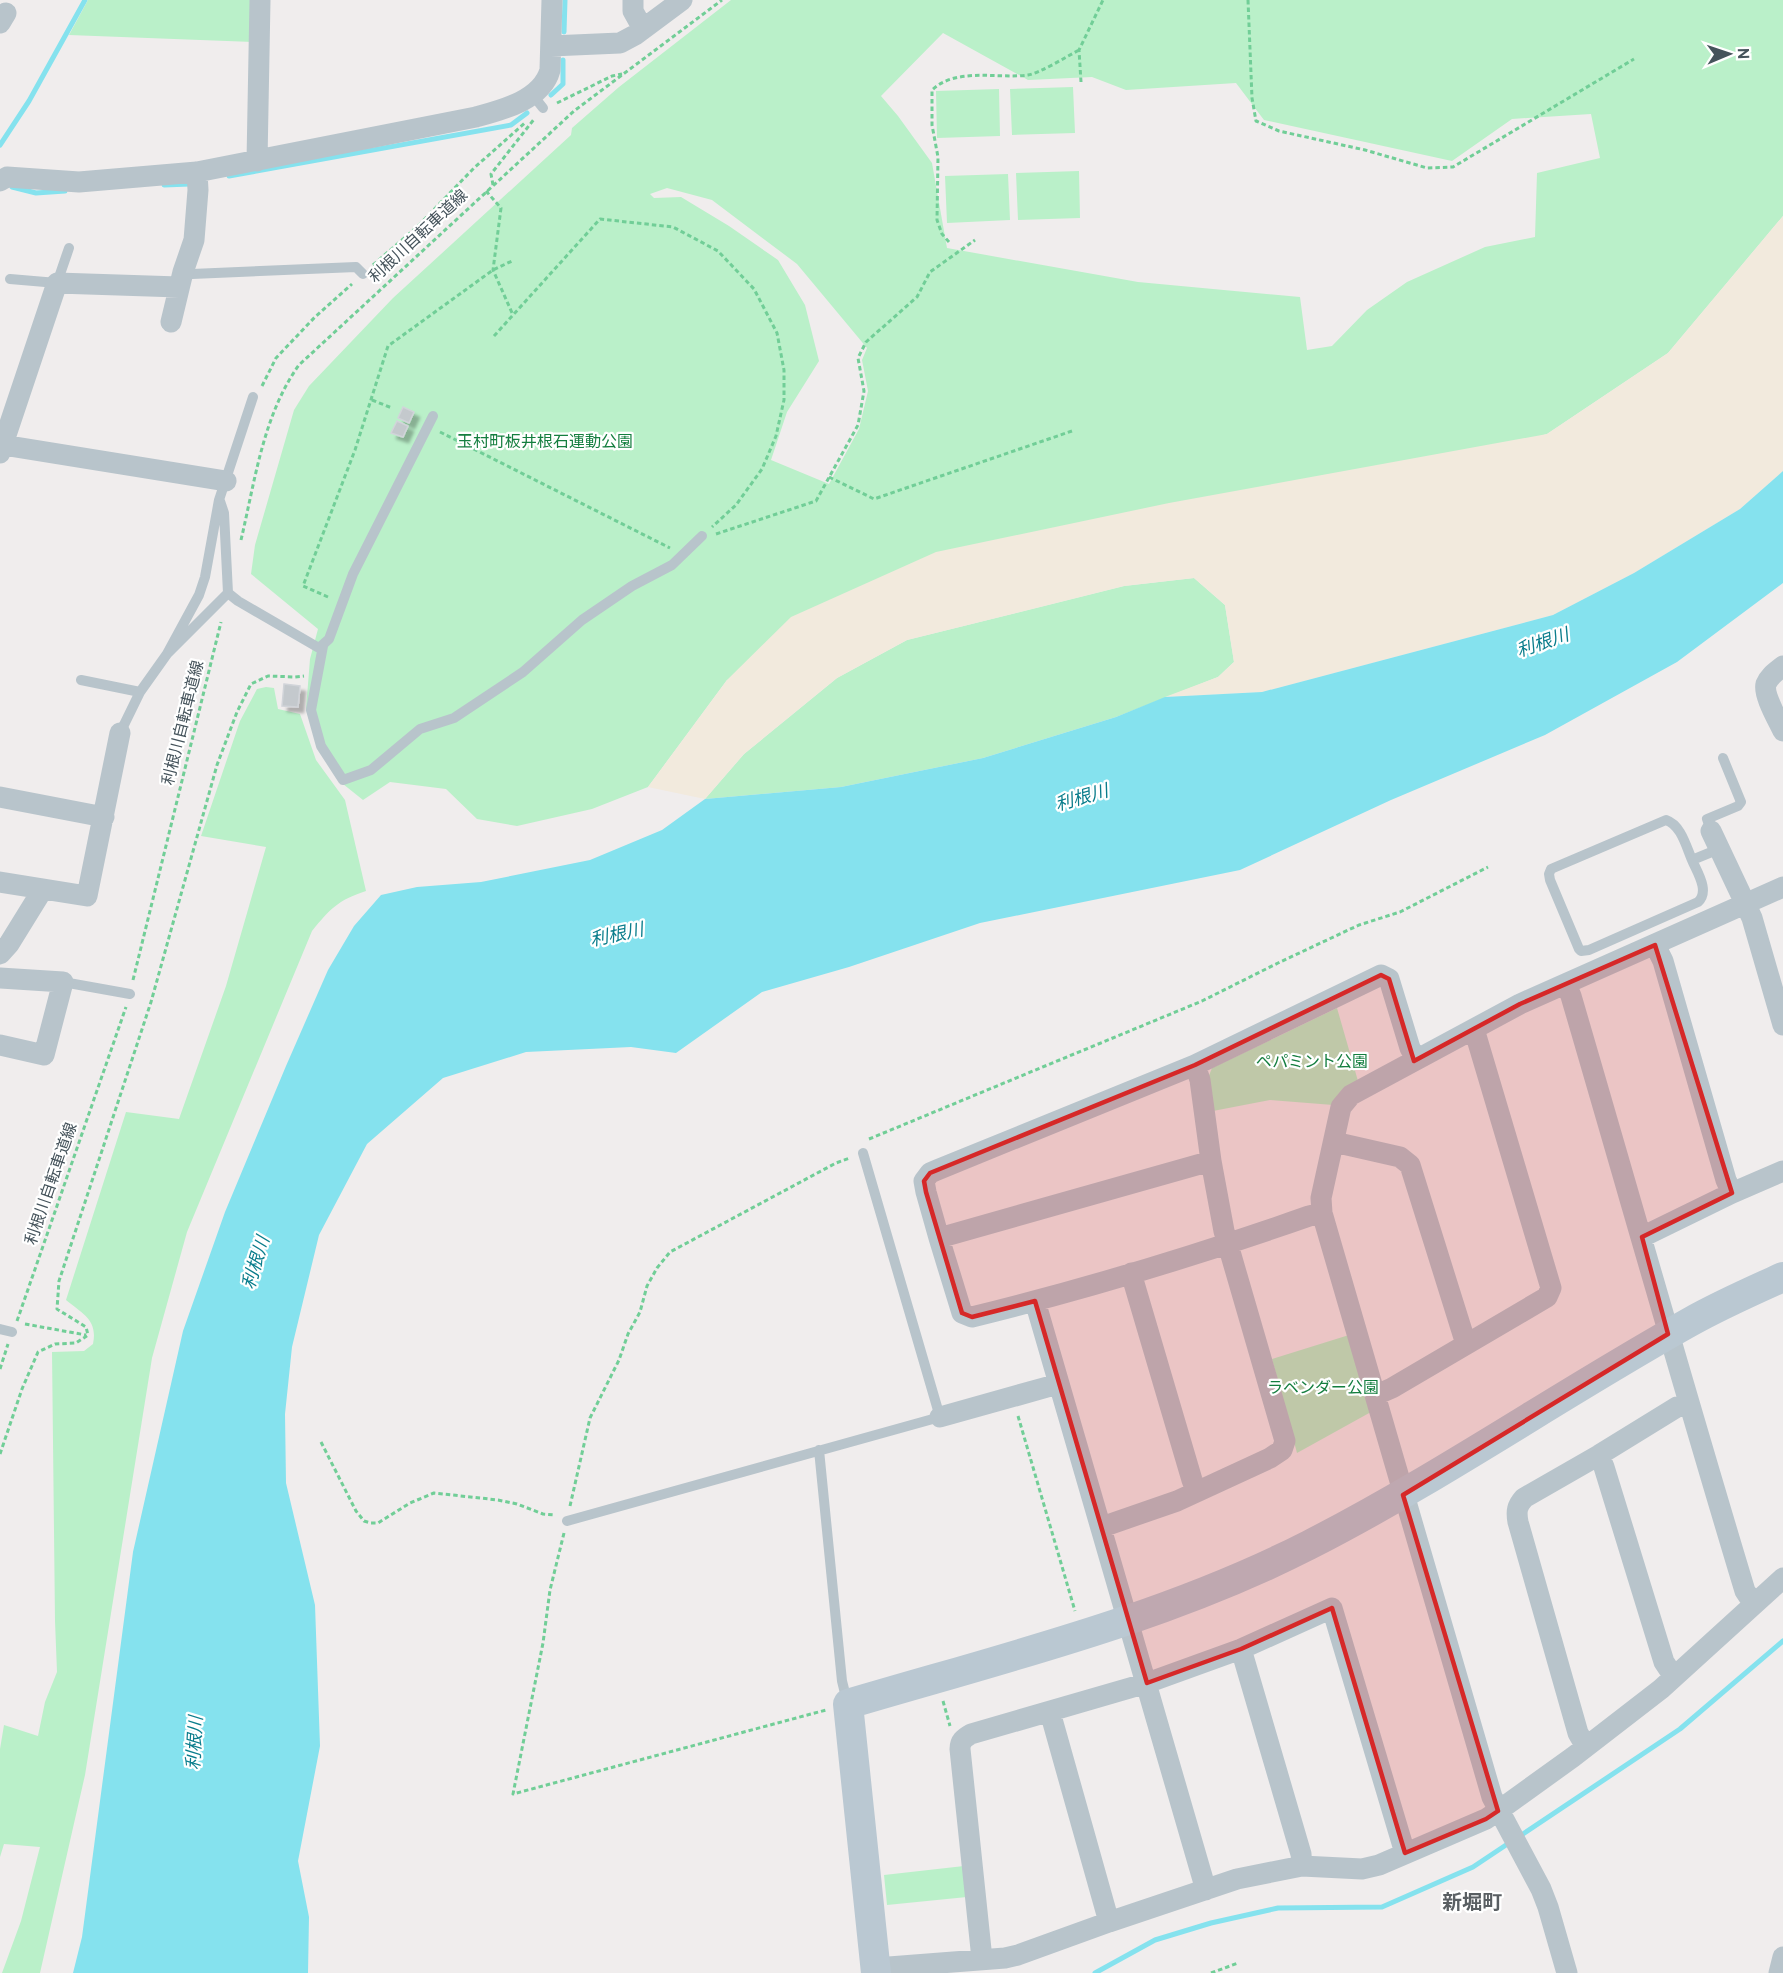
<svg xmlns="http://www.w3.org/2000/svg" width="1783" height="1973" viewBox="0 0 1783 1973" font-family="Overpass,'Noto Sans JP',sans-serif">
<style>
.green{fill:#baf0c9;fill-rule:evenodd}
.sand{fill:#f2eadd}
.water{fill:#85e2ee}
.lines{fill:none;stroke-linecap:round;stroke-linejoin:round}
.stream{stroke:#85e2ee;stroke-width:5}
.building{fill:#c4c9cd;stroke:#d1d4d9;stroke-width:1.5;filter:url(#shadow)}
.path{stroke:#71ce97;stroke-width:3;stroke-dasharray:4.5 3;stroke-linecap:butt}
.lane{stroke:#b8c4cb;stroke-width:10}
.street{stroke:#b8c4cb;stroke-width:21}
.secondary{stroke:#bac8d2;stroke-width:30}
.marked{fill:#d62828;fill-opacity:0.2;stroke:#d62828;stroke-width:4.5;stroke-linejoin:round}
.labels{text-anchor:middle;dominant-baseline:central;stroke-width:4.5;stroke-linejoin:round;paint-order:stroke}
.street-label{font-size:16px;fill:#45535b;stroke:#fff}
.park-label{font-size:16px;fill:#147e3f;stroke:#fff}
.water-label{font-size:18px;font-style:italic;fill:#0a7d8c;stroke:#fff}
.quarter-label{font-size:20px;font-weight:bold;fill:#5a5f63;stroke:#fff}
</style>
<defs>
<filter id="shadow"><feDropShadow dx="5.5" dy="5.5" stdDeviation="1.5" flood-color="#0004"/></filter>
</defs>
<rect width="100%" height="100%" fill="#f0eded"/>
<path class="green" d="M 88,0 L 253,0 L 253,42 L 69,35 Z
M 731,0 L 1783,0 L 1783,216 L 1668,353 L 1547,434 L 727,680 L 648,787 L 592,809 L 517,826 L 477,819 L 446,789 L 390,782 L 363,800 L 343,784 L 318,750 L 306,709 L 310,659 L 318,629 L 251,574 L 255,545 L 294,410 L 309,386 L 393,298 L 571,135 L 572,128 L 619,87 ZM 943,33 L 1028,80 L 1092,77 L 1126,90 L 1236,83 L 1264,120 L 1452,161 L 1512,119 L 1591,114 L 1600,158 L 1537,173 L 1535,237 L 1485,247 L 1407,282 L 1367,310 L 1332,346 L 1307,350 L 1300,297 L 1138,282 L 947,248 L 932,163 L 898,116 L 881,96 ZM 667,188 L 712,200 L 797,264 L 867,348 L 862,360 L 868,391 L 859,429 L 829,484 L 771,460 L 787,412 L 819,361 L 805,305 L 778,260 L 729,226 L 681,197 L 654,198 L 650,194 Z
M 1073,87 L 1075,133 L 1012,135 L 1010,89 Z
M 999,89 L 1000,136 L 937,138 L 936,91 Z
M 1079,171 L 1080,218 L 1018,220 L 1016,173 Z
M 1008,174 L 1010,220 L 947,223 L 945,176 Z
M 1194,578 L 1225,605 L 1234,662 L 1218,677 L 1116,717 L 983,758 L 841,787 L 705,799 L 744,754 L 837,678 L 907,640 L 1124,586 Z
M 266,687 L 274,688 L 278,709 L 300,714 L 316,760 L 345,800 L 366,891 C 338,900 330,909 312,931 L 187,1232 L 152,1358 L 85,1775 L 40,1973 L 2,1973 L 21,1921 L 40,1847 L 4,1844 L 0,1857 L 0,1749 L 4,1725 L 38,1736 L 45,1702 L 57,1672 L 55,1621 L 52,1352 L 84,1351 L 93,1344 C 98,1320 83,1314 66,1300 L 126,1112 L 179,1119 L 226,986 L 266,847 L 201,836 L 240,721 L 257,689 Z
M 1337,1008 L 1358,1081 C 1345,1087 1338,1091 1333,1105 L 1270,1100 L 1213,1111 L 1208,1078 L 1212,1068 Z
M 1349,1335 L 1371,1412 L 1297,1453 L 1272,1359 Z
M 964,1866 L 967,1897 L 887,1905 L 884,1875 Z"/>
<path class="sand" d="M 1783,216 L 1783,471 L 1740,509 L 1634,573 L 1553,615 L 1262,692 L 1165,697 L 1218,677 L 1234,662 L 1225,605 L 1194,578 L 1124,586 L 907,640 L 837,678 L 744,754 L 705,799 L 648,787 L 727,680 L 791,617 L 936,552 L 1169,503 L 1547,434 L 1668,353 Z"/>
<path class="water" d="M 1783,471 L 1783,583 L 1677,662 L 1545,735 L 1391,800 L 1240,870 L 980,923 L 849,967 L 762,992 L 676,1053 L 631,1047 L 526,1052 L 443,1078 L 367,1144 L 319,1235 L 292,1347 L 285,1414 L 286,1483 L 315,1605 L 320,1746 L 298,1861 L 309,1917 L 308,1973 L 73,1973 L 82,1937 L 133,1552 L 183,1331 L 225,1212 L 286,1066 L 328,970 L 354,926 L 381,895 L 417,887 L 481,882 L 590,860 L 662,830 L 705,799 L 841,787 L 983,758 L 1116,717 L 1165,697 L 1262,692 L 1553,615 L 1634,573 L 1740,509 Z"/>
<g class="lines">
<path class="stream" d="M 564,32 L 565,0
M 551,95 L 563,84 L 563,60
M 0,145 L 29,101 L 85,0
M 229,176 L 511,125 L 527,113
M 164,185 L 190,184
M 12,187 L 36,193 L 65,191
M 1520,1836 L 1680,1729 L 1783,1641
M 1095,1973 L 1155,1940 L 1211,1923 L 1278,1908 L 1382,1907 L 1473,1867 L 1509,1843"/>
</g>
<path class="building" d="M 403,407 L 414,412 L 409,423 L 398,418 Z
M 397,421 L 408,426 L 403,437 L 391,433 Z
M 284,684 L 300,686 L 298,707 L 282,706 Z"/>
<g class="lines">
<path class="path" d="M 1248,0 L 1252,98 L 1256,121 L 1279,131 L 1365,150 L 1427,168 L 1453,167 L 1634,59
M 1081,82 L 1079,50 L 1103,0
M 557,103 L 612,76 L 622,74
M 493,185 L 491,174 L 535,118
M 486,191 L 501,208 L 493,270 L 513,315
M 949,242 L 942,234 L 937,220 L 938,157 L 932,125 L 932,90 C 956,67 998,79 1028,75 C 1040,73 1066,57 1079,50
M 373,265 L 417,227 L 474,168 L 526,122
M 494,336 L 600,219 L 673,227 L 718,251 L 754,289 L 777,333 L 784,370 L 784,400 L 776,436 L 762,469 L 736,505 L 712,527
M 262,386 L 276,358 L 315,317 L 352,284
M 372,400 L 392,408
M 440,432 L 670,548
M 829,477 L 874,499 L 1072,431
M 716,534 L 816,501 L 858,425 L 864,391 L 858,358 L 866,342 L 917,297 L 930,272 L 975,240
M 241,540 C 255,481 263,415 299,365 L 574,111 L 722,0
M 328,597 L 303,586 L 355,450 L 388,346 L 493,270 L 512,261
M 133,980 L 221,622
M 869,1139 L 1202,1001 L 1278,963 L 1359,925 L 1400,912 L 1488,867
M 17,1321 L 126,1007
M 25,1324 L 86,1335
M 0,1369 L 8,1344
M 1018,1416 L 1075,1611
M 321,1442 L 356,1511 L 364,1521 L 371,1523 L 378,1523 L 410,1503 L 434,1493 L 498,1500 L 517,1504 L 543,1514 L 555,1515
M 0,1454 L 22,1389 L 38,1352 L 55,1344 L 76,1343 L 88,1335 L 86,1327 L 57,1309 L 59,1281 L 151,1002 L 217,765 L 237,712 L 251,684 L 268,676 L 295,677 L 304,676
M 570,1506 L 590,1418 L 619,1360 L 628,1334 L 640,1312 L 647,1286 L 657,1268 L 670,1252 L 836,1163 L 850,1158
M 564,1533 L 550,1590 L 543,1643 L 513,1794 L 826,1710
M 943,1701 L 950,1726
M 1211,1973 L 1238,1963"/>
<path class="lane" d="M 532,94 L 543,108
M 183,272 L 192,274 L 356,267 L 363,274
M 10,279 L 57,283 L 69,248
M 220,501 L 224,513 L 228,593
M 323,646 L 311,710 L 321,746 L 343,780 L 371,770 L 420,729 L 454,718 L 523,672 L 582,620 L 632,586 L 672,565 L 702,536
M 167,654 L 228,593 L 238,601 L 319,648 L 329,639 L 353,574 L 433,416
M 81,680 L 140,692
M 120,733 L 140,692 L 167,654 L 199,595 L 205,577 L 219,500 L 253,397
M 1711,831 L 1707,819 L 1738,806 L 1741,802 L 1723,758
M 1692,860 C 1697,872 1710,891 1698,902 L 1589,950 L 1581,951 L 1579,949 L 1550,880 L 1549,874 L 1551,869 L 1666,820 C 1681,825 1686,846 1692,860 L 1719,849
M 63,982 L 130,994
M 0,1329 L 12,1332
M 819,1450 L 842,1681 L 847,1701
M 567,1521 L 940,1417 L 863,1153"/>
<path class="street" d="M 633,0 L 633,11 L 643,29
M 0,23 L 6,13
M 551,46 L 620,43 L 635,35 L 682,0
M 257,161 L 260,0
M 0,181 L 7,177 L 79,182 L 197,172 L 476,117 C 502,110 542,100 550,70 L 552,0
M 171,322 L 183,272 L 194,240 L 198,190 L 197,172
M 3,445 L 226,481
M 0,453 L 57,283 L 179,287
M 1783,666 C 1777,671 1769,676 1766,684 C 1763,695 1778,720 1783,731
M 0,797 L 104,817
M 1711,831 L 1752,918 L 1783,1025
M 0,882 L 87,896 L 120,733
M 1655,945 L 1663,961 L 1726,1180 L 1732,1193
M 0,954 L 9,944 L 43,889
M 0,978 L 63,982 L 44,1055 L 0,1045
M 1566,984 L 1571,996 C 1629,1194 1685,1393 1745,1591 L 1753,1603
M 1334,1142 L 1400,1157 L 1410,1165 L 1466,1344
M 1322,1213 L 1309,1216 C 1198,1255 1086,1289 972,1317 L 962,1313 L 939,1238 L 926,1192 L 924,1181 L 930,1173 L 937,1170 L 1195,1065 L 1381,975 L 1389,979 L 1410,1048 L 1416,1059
M 1642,1237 L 1732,1193 L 1783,1171
M 939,1238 L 1211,1161
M 1131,1273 L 1192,1480 L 1196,1491
M 1035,1301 L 1206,1890
M 1376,1395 L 1392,1388 L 1547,1297 L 1551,1288 L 1474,1029
M 940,1417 L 1058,1384
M 1599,1455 L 1604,1467 L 1664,1662 L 1674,1677
M 1102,1527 L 1177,1501 L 1270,1458 L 1282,1450 L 1285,1441 L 1224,1231 L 1211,1161 L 1200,1080 L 1195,1065
M 1241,1649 L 1301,1854 L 1302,1866
M 1050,1712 L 1109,1922
M 1586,1747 L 1578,1733 L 1518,1522 C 1516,1511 1517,1506 1524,1498 L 1599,1455 L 1677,1407 L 1689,1404
M 982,1959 L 960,1749 C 960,1741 964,1738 971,1734 L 1147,1683 L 1241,1649 L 1332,1608 L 1405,1853
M 876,1968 L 1005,1958 L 1018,1955 L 1109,1922 L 1237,1879 L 1302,1866 L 1362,1869 L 1379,1865 L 1486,1819 L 1498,1811 L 1573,1757 L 1661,1689 L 1783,1578
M 1567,1973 L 1548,1907 L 1541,1889 L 1492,1797 L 1322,1213 L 1321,1198 L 1341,1107 L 1351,1095 L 1520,1004 L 1783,887
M 1779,1973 L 1783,1957"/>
<path class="secondary" d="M 876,1973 L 848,1704 C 1003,1658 1164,1619 1309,1545 C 1440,1478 1561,1394 1690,1322 C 1720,1305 1752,1291 1783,1277"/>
</g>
<path class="marked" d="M 1655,945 L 1732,1193 L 1642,1237 L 1668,1334 L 1403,1495 L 1498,1811 L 1486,1819 L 1405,1853 L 1332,1608 L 1241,1649 L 1147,1683 L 1035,1301 L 972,1317 L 962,1313 L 926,1192 L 924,1181 L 930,1173 L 1195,1065 L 1381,975 L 1389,979 L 1414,1061 L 1520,1004 Z"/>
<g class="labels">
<g class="street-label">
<text transform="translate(419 237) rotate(-43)">利根川自転車道線</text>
<text transform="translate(184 723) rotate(-76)">利根川自転車道線</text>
<text transform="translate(52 1184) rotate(-71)">利根川自転車道線</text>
</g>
<g class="park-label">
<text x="545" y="443">玉村町板井根石運動公園</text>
<text x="1312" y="1063">ペパミント公園</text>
<text x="1323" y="1389">ラベンダー公園</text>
</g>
<g class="water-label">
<text transform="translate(1543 644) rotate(-19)">利根川</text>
<text transform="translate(1082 799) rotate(-16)">利根川</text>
<text transform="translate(617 936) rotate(-12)">利根川</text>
<text transform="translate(257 1263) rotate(-73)">利根川</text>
<text transform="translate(196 1743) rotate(-87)">利根川</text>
</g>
<g class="quarter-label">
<text x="1472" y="1904">新堀町</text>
</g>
</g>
<g transform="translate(1729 54) rotate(88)" stroke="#ffffff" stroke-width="4.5" paint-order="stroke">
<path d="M0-4.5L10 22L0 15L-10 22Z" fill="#45535b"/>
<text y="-9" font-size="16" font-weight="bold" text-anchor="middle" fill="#45535b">N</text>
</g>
</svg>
